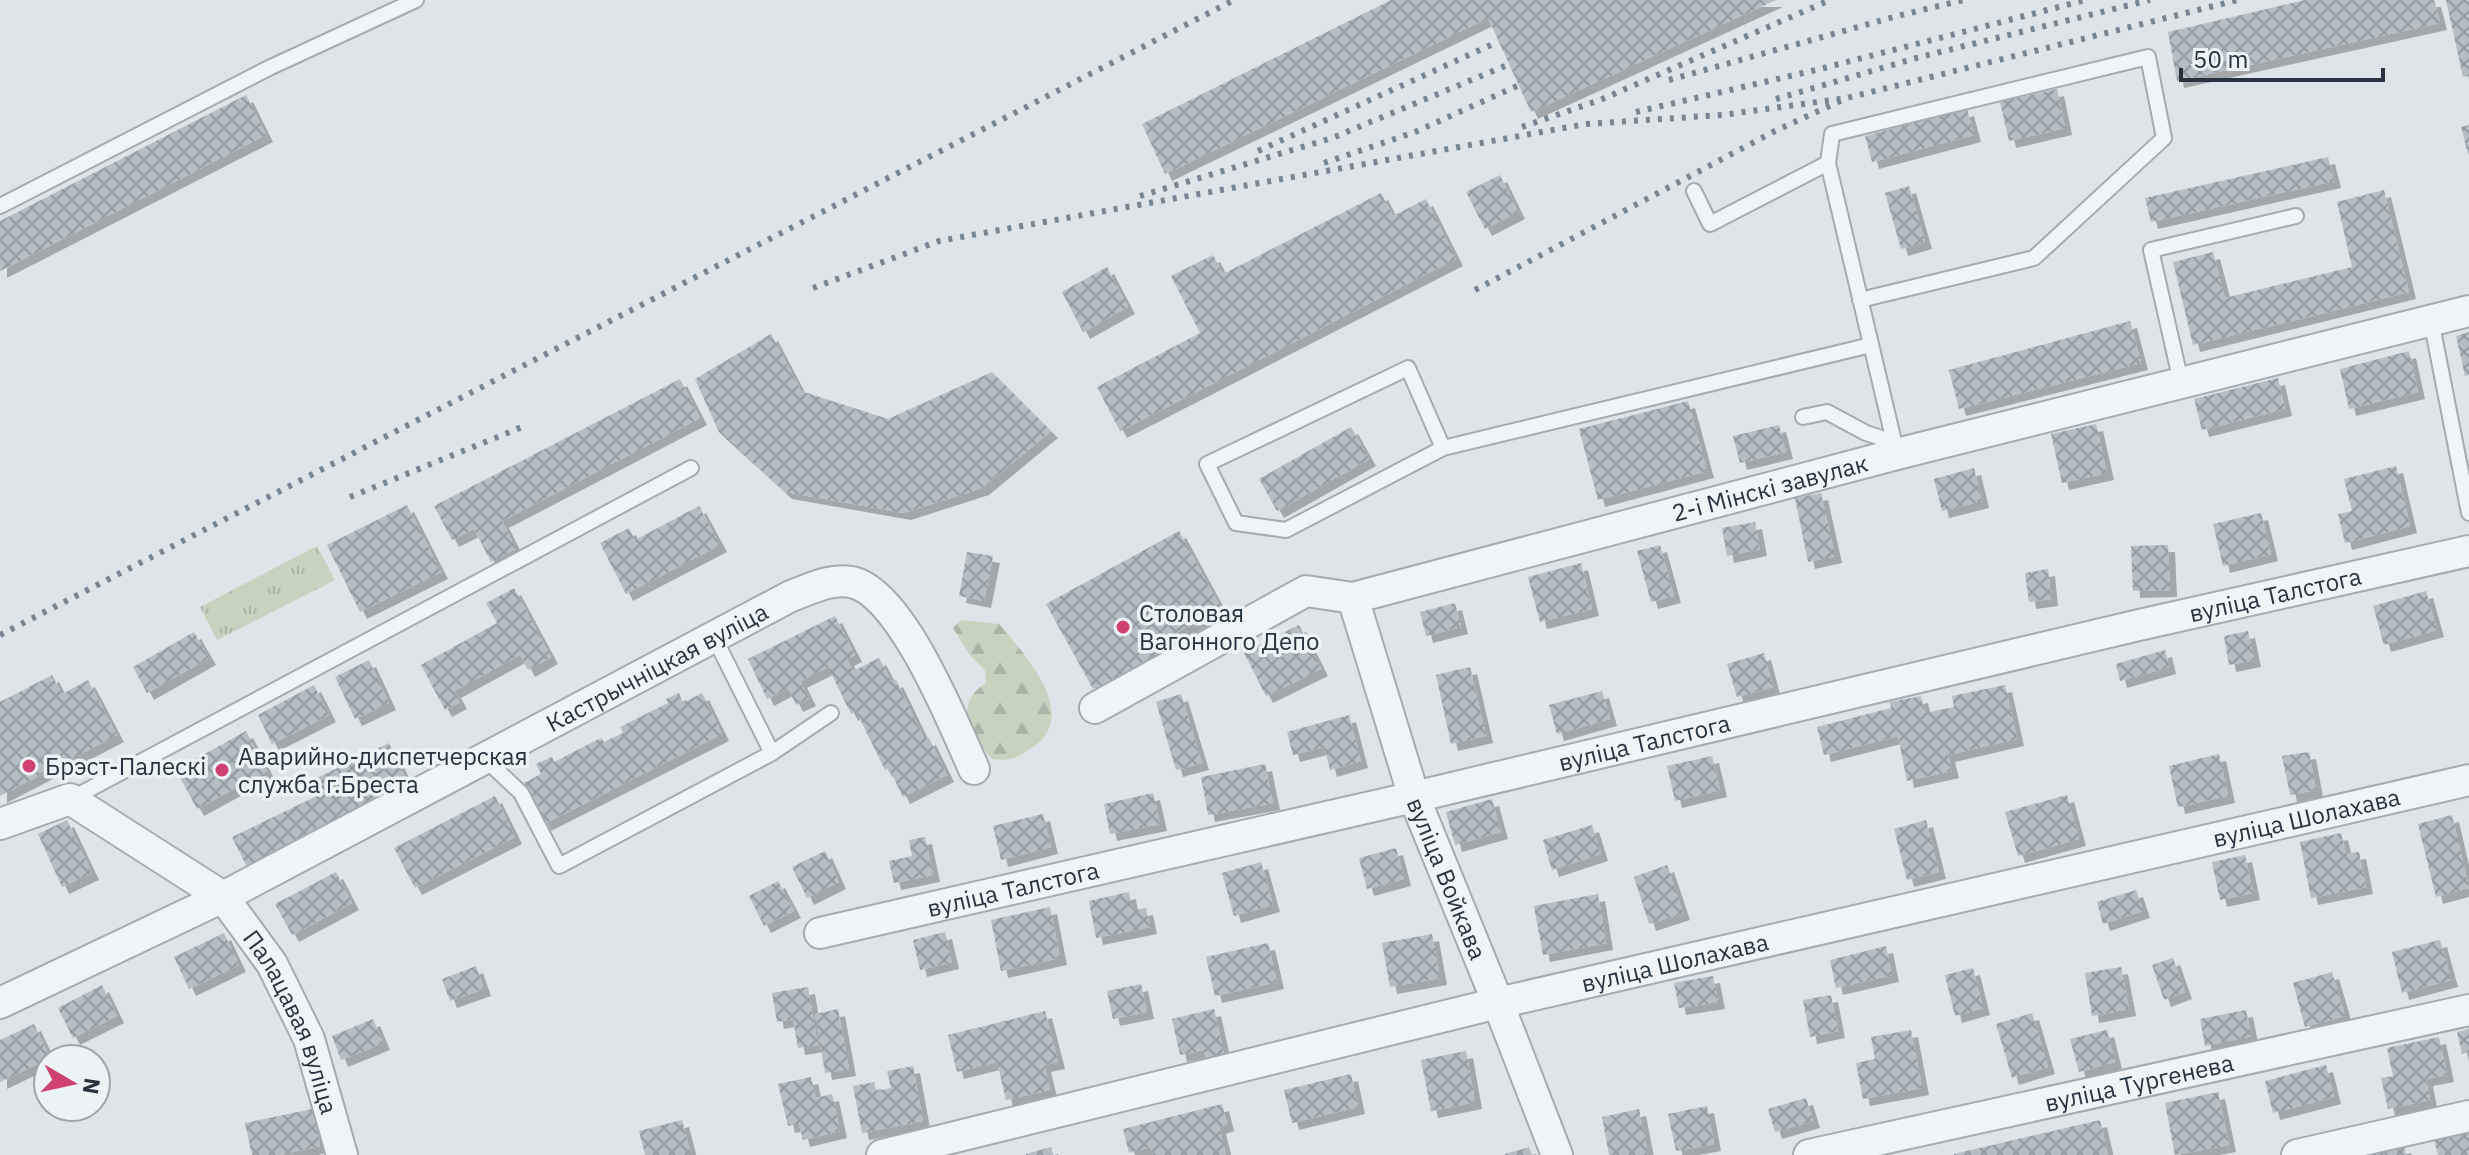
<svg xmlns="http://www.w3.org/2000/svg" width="2469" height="1155" viewBox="0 0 2469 1155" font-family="'IBM Plex Sans',sans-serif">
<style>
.grass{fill:url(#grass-tufts)}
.forest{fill:url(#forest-firs)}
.building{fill:url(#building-cross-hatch);filter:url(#shadow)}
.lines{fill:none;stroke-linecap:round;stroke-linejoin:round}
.lane-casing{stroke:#a3acb2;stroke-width:18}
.street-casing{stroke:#a3acb2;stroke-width:34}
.lane{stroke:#f1f4f6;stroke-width:14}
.street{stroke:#f1f4f6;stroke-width:30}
.rail{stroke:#778692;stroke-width:6;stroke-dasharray:4 8;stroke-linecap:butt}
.poi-dot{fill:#cf4171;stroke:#edf2f5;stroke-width:3}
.labels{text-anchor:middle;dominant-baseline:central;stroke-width:7;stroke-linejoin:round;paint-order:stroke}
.street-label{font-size:24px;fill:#27343f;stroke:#edf2f5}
.poi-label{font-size:24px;fill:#27343f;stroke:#edf2f5;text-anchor:start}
</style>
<defs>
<pattern id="grass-tufts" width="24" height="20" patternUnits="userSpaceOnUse" patternTransform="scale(2)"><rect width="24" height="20" fill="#c7d2bf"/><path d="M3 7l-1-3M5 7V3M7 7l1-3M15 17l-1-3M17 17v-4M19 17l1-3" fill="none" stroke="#abb5a5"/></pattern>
<pattern id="forest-firs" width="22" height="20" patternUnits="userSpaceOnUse" patternTransform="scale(2)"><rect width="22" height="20" fill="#c7d2bf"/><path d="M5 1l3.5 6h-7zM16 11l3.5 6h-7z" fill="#abb5a5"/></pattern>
<pattern id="building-cross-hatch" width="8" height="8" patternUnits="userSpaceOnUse" patternTransform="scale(2)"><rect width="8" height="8" fill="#b5bec5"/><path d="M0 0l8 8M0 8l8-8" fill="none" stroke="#939ba1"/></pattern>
<filter id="shadow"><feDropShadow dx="7" dy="7" stdDeviation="0" flood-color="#0004"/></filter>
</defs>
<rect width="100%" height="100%" fill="#dee4e8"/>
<path class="grass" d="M 317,546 L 335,580 L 217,640 L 200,607 Z"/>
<path class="forest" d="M 961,620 L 999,624 C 1024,653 1081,715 1033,747 C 1015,759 1013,761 992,759 C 972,736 951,705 986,683 L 985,670 L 969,654 L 953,628 Z"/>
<path class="building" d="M 1391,0 L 1776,0 L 1531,112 L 1488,18 L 1165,174 L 1142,124 Z
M 2305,0 L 2434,0 L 2440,23 L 2177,81 L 2168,32 Z
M 2446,0 L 2469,0 L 2469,76 L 2463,77 Z
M 2057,89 L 2065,128 L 2009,141 L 2000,102 Z
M 246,95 L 266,135 L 0,271 L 0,221 Z
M 1967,109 L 1974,135 L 1872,162 L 1865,136 Z
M 2469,125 L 2469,154 L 2468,154 L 2461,127 Z
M 2328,157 L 2334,181 L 2151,222 L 2145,198 Z
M 1500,175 L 1518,212 L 1485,229 L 1466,192 Z
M 1909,186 L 1925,242 L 1901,249 L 1885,193 Z
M 2384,190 L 2409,292 L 2193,345 L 2173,262 L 2213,252 L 2225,298 L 2352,267 L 2337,202 Z
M 1381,193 L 1393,216 L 1426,199 L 1456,259 L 1120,431 L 1097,387 L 1200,333 L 1171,276 L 1213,255 L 1223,274 Z
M 1107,267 L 1128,307 L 1083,332 L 1062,292 Z
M 2130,321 L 2141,363 L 1959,409 L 1949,370 Z
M 2469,332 L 2469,375 L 2465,376 L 2456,336 Z
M 771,334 L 801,391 L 888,419 L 992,372 L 1051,431 L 982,488 L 904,513 L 785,492 L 719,432 L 695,379 Z
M 2409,351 L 2418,392 L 2349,409 L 2340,369 Z
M 2278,378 L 2285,409 L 2202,430 L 2194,399 Z
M 680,379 L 700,418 L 502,521 L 516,549 L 491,562 L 474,529 L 452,540 L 434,506 Z
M 1688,401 L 1707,471 L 1598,500 L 1579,429 Z
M 2096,424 L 2107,473 L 2062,483 L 2051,434 Z
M 1779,425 L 1786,452 L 1740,463 L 1733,436 Z
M 1351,427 L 1369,459 L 1277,511 L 1259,479 Z
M 2396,466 L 2410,526 L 2345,543 L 2338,514 L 2352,511 L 2344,479 Z
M 1974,468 L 1982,501 L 1942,511 L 1934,479 Z
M 1821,493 L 1835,556 L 1808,562 L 1795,498 Z
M 407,505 L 441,572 L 360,612 L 327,545 Z
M 699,506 L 720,545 L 626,594 L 600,543 L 629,528 L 635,540 Z
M 2261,513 L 2271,554 L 2223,566 L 2213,524 Z
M 1755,522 L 1760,549 L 1727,556 L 1722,528 Z
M 1179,531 L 1221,608 L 1152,646 L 1156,655 L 1093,689 L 1046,604 Z
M 1660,545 L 1674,596 L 1651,602 L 1637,551 Z
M 2168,545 L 2170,590 L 2133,591 L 2131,546 Z
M 967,552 L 993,556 L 984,601 L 959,596 Z
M 1581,563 L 1592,609 L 1540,622 L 1528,577 Z
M 2048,569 L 2051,599 L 2029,602 L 2025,573 Z
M 514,588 L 551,657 L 528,670 L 520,655 L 454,691 L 460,702 L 445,710 L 421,665 L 497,623 L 486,603 Z
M 2426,591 L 2437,630 L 2384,645 L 2373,606 Z
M 1455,603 L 1461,627 L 1426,636 L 1420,612 Z
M 835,616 L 855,655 L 847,659 L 853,671 L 879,658 L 892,682 L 896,680 L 925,740 L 929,738 L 947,775 L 903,797 L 889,768 L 885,770 L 856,711 L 851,714 L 828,667 L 800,681 L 809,699 L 796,705 L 788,688 L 767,699 L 748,659 Z
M 1299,625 L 1321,669 L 1266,696 L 1244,653 Z
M 2248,631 L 2254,660 L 2229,665 L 2224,636 Z
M 194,632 L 209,658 L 147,693 L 133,667 Z
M 2165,650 L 2169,667 L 2120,681 L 2116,664 Z
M 1764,653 L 1773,687 L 1737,697 L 1727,664 Z
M 369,660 L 389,703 L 355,719 L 335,677 Z
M 1470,667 L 1486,736 L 1451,744 L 1436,675 Z
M 52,675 L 62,694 L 88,680 L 117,735 L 0,796 L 0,702 Z
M 314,685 L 329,715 L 272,744 L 258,715 Z
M 2005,685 L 2017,739 L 1948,755 L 1952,771 L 1907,781 L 1898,736 L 1824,755 L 1817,727 L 1891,708 L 1890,702 L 1921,696 L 1925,713 L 1954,707 L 1952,696 Z
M 1602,691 L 1610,719 L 1557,734 L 1549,705 Z
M 679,693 L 683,703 L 702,693 L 722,734 L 544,824 L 524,783 L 541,774 L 536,764 L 552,757 L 554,762 L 601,738 L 604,742 L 623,733 L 620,727 L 668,703 L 666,699 Z
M 1181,694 L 1202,763 L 1176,770 L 1156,702 Z
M 1349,715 L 1361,761 L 1330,770 L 1324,747 L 1293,755 L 1287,732 Z
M 246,731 L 267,771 L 197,809 L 176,770 Z
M 389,743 L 410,788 L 247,867 L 232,837 L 323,793 L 315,779 Z
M 2309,752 L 2316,790 L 2290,795 L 2282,756 Z
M 2219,754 L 2228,796 L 2178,807 L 2169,766 Z
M 1712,756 L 1720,790 L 1675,801 L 1667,766 Z
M 1265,764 L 1273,803 L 1208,815 L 1201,777 Z
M 1153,793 L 1160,824 L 1110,834 L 1104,804 Z
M 2067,795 L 2079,839 L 2018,856 L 2005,812 Z
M 495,796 L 515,837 L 415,888 L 394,848 Z
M 1492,799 L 1501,832 L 1455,845 L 1446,812 Z
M 1043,814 L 1051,847 L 1001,860 L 993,826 Z
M 2452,815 L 2469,888 L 2436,897 L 2418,824 Z
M 67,820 L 92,873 L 62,887 L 38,834 Z
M 1926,820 L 1939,872 L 1907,880 L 1894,829 Z
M 1592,825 L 1601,854 L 1552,870 L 1543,840 Z
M 2341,833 L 2346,854 L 2359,852 L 2366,887 L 2311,898 L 2300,842 Z
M 925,837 L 933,875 L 894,883 L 889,861 L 912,856 L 909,840 Z
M 1396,848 L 1404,879 L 1367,889 L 1359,858 Z
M 825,851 L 839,882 L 807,898 L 792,867 Z
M 2245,855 L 2253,893 L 2220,900 L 2212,862 Z
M 1261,862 L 1273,905 L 1234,916 L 1222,873 Z
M 1667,865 L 1683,913 L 1649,924 L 1634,877 Z
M 336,872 L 352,903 L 292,935 L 275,904 Z
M 778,881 L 794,911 L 764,926 L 749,896 Z
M 2136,890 L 2143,911 L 2103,924 L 2097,902 Z
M 1129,892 L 1132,911 L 1146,908 L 1150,927 L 1096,938 L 1089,901 Z
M 1598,894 L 1606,943 L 1543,955 L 1534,906 Z
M 1050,907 L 1060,958 L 1001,971 L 991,920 Z
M 945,932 L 952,962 L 920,970 L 913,940 Z
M 224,933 L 239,965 L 189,989 L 174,957 Z
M 1432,934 L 1440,978 L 1390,987 L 1382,943 Z
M 2440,940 L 2451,980 L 2402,993 L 2392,952 Z
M 1268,943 L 1277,982 L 1215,996 L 1206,957 Z
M 1886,946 L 1892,975 L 1836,988 L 1830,960 Z
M 2173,958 L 2185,992 L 2164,1000 L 2152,965 Z
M 476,966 L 484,989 L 450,1001 L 442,979 Z
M 2121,967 L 2129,1009 L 2092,1016 L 2085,973 Z
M 1973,968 L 1983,1008 L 1955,1016 L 1945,975 Z
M 2332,972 L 2345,1016 L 2305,1027 L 2293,983 Z
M 1713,976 L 1718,1002 L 1679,1008 L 1674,983 Z
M 1141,984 L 1147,1012 L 1113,1019 L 1107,991 Z
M 102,985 L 117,1016 L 73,1038 L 58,1008 Z
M 808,987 L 818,1045 L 798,1048 L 793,1019 L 777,1022 L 772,993 Z
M 1831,995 L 1838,1031 L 1810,1037 L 1803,1000 Z
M 838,1009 L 849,1069 L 825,1073 L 815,1014 Z
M 1214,1009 L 1224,1054 L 1206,1058 L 1204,1050 L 1180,1055 L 1172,1019 Z
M 2246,1010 L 2251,1036 L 2205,1046 L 2200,1019 Z
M 1045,1011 L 1058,1062 L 1044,1065 L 1050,1090 L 1006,1100 L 997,1062 L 957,1072 L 948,1035 Z
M 2032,1013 L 2048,1067 L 2012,1078 L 1996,1024 Z
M 373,1019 L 383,1043 L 341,1060 L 332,1036 Z
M 34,1024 L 50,1058 L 0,1082 L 0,1040 Z
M 2469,1029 L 2469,1052 L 2462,1054 L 2457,1032 Z
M 1911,1030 L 1922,1088 L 1863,1099 L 1856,1063 L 1875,1059 L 1871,1037 Z
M 2107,1030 L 2115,1062 L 2079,1072 L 2070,1039 Z
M 2439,1037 L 2447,1075 L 2426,1079 L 2430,1100 L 2388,1109 L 2381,1078 L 2393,1076 L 2387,1048 Z
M 1466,1051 L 1475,1102 L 1431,1111 L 1421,1060 Z
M 2326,1065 L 2334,1097 L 2273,1113 L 2265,1081 Z
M 913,1066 L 923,1121 L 862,1133 L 853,1086 L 874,1082 L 876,1091 L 891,1088 L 887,1071 Z
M 1351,1074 L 1358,1107 L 1292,1123 L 1284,1090 Z
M 811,1077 L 816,1098 L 832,1094 L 840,1131 L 803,1140 L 799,1124 L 788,1126 L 778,1084 Z
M 2218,1092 L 2229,1145 L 2175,1155 L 2165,1103 Z
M 1806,1098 L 1813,1121 L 1775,1132 L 1768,1109 Z
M 1222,1104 L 1227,1124 L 1219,1127 L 1226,1155 L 1153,1155 L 1151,1147 L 1129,1153 L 1123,1129 Z
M 1707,1106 L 1714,1144 L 1676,1151 L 1668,1114 Z
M 312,1109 L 320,1146 L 279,1155 L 252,1155 L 245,1123 Z
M 1639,1109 L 1648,1155 L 1609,1155 L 1602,1117 Z
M 682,1120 L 691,1155 L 645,1155 L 639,1131 Z
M 2100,1120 L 2108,1155 L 1954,1155 L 1954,1154 Z
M 2469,1131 L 2469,1155 L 2438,1155 L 2434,1140 Z
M 2404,1146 L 2406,1155 L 2371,1155 L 2371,1154 Z
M 1051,1147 L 1053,1155 L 1026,1155 L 1026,1154 Z
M 1529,1147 L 1532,1155 L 1505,1155 L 1505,1154 Z"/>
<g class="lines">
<g class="lane-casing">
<path id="lane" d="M 1828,163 L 1832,134 L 2148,57 L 2164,138 L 2034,258 L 1860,300
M 1694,191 L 1710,224 L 1828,163 L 1897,454
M 0,206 L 271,67 L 416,0
M 2431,320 L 2469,513
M 2181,382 L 2151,250 L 2296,216
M 1803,417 L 1827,412 L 1866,433 L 1894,442
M 1443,448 L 1408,368 L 1207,464 L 1236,523 L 1286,530 L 1443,448 L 1871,345
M 714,637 L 772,753
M 486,760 L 521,793 L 559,866 L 772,753 L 831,713
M 71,799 L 691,468"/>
</g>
<g class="street-casing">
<g id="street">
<path id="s1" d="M 1353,598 L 1414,797 L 1498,1003 L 1557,1155"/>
<path id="s2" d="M 1095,708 L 1306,591 L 1353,598 L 1897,454 L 2469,311"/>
<path id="s3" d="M 0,824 L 70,799 L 223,897 L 272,964 L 309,1039 L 342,1155"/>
<path id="s4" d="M 820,933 L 1414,797 L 2139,625 L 2469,551"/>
<path id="s5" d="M 0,1003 L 223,897 L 791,596 C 810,589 831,578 851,582 C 901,591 954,725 974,769"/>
<path id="s6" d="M 882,1155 L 1498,1003 L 2469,780"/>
<path id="s7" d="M 1809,1155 L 2469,1010"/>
<path d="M 2297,1155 L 2469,1116"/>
</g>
</g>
<use href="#lane" class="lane"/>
<use href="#street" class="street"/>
<path class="rail" d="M 1669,80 L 1897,16 L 1964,0
M 1776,99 L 1916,58 L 2150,0
M 1636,112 L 1820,69 L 2086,0
M 1522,127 L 1600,100 L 1830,0
M 1258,151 L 1493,44
M 1324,163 L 1415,132 L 1517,86
M 1140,196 L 1332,138 L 1505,66
M 813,288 L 939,241 L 1586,124 L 1722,115 L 1847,98
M 1475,290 L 1775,131 L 1847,98 L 2238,0
M 350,497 L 522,427
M 0,635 L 1234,0"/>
</g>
<g class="poi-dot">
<circle cx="1123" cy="627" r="8"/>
<circle cx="29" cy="766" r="8"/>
<circle cx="222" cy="770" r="8"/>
</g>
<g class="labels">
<g class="street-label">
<text stroke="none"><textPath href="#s2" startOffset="720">2-і Мінскі завулак</textPath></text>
<text stroke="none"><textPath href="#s4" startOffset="1494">вуліца Талстога</textPath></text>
<text stroke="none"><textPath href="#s5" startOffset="738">Кастрычніцкая вуліца</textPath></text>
<text stroke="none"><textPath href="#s4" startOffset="846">вуліца Талстога</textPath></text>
<text stroke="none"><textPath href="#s6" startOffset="1464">вуліца Шолахава</textPath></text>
<text stroke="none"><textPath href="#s1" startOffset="296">вуліца Войкава</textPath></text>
<text stroke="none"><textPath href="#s4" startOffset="198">вуліца Талстога</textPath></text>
<text stroke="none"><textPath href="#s6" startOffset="816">вуліца Шолахава</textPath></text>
<text stroke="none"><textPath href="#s3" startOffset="400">Палацавая вуліца</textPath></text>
<text stroke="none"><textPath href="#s7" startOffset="338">вуліца Тургенева</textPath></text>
</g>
<g class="poi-label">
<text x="1139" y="613">Столовая<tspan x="1139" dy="28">Вагонного Депо</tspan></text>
<text x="238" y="756">Аварийно-диспетчерская<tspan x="238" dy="28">служба г.Бреста</tspan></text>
<text x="45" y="766">Брэст-Палескі</text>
</g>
</g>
<g transform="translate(72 1083) rotate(99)"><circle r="38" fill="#edf2f5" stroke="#9ea6ac" stroke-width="2"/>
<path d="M0-6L14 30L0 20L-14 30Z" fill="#cf4171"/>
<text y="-12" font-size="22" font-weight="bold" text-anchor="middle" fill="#27343f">N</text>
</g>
<path d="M2181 68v12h202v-12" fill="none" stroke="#27343f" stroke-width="4"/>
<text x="2193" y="68" font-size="24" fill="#27343f" stroke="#edf2f5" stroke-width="6" paint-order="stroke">50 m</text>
</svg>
